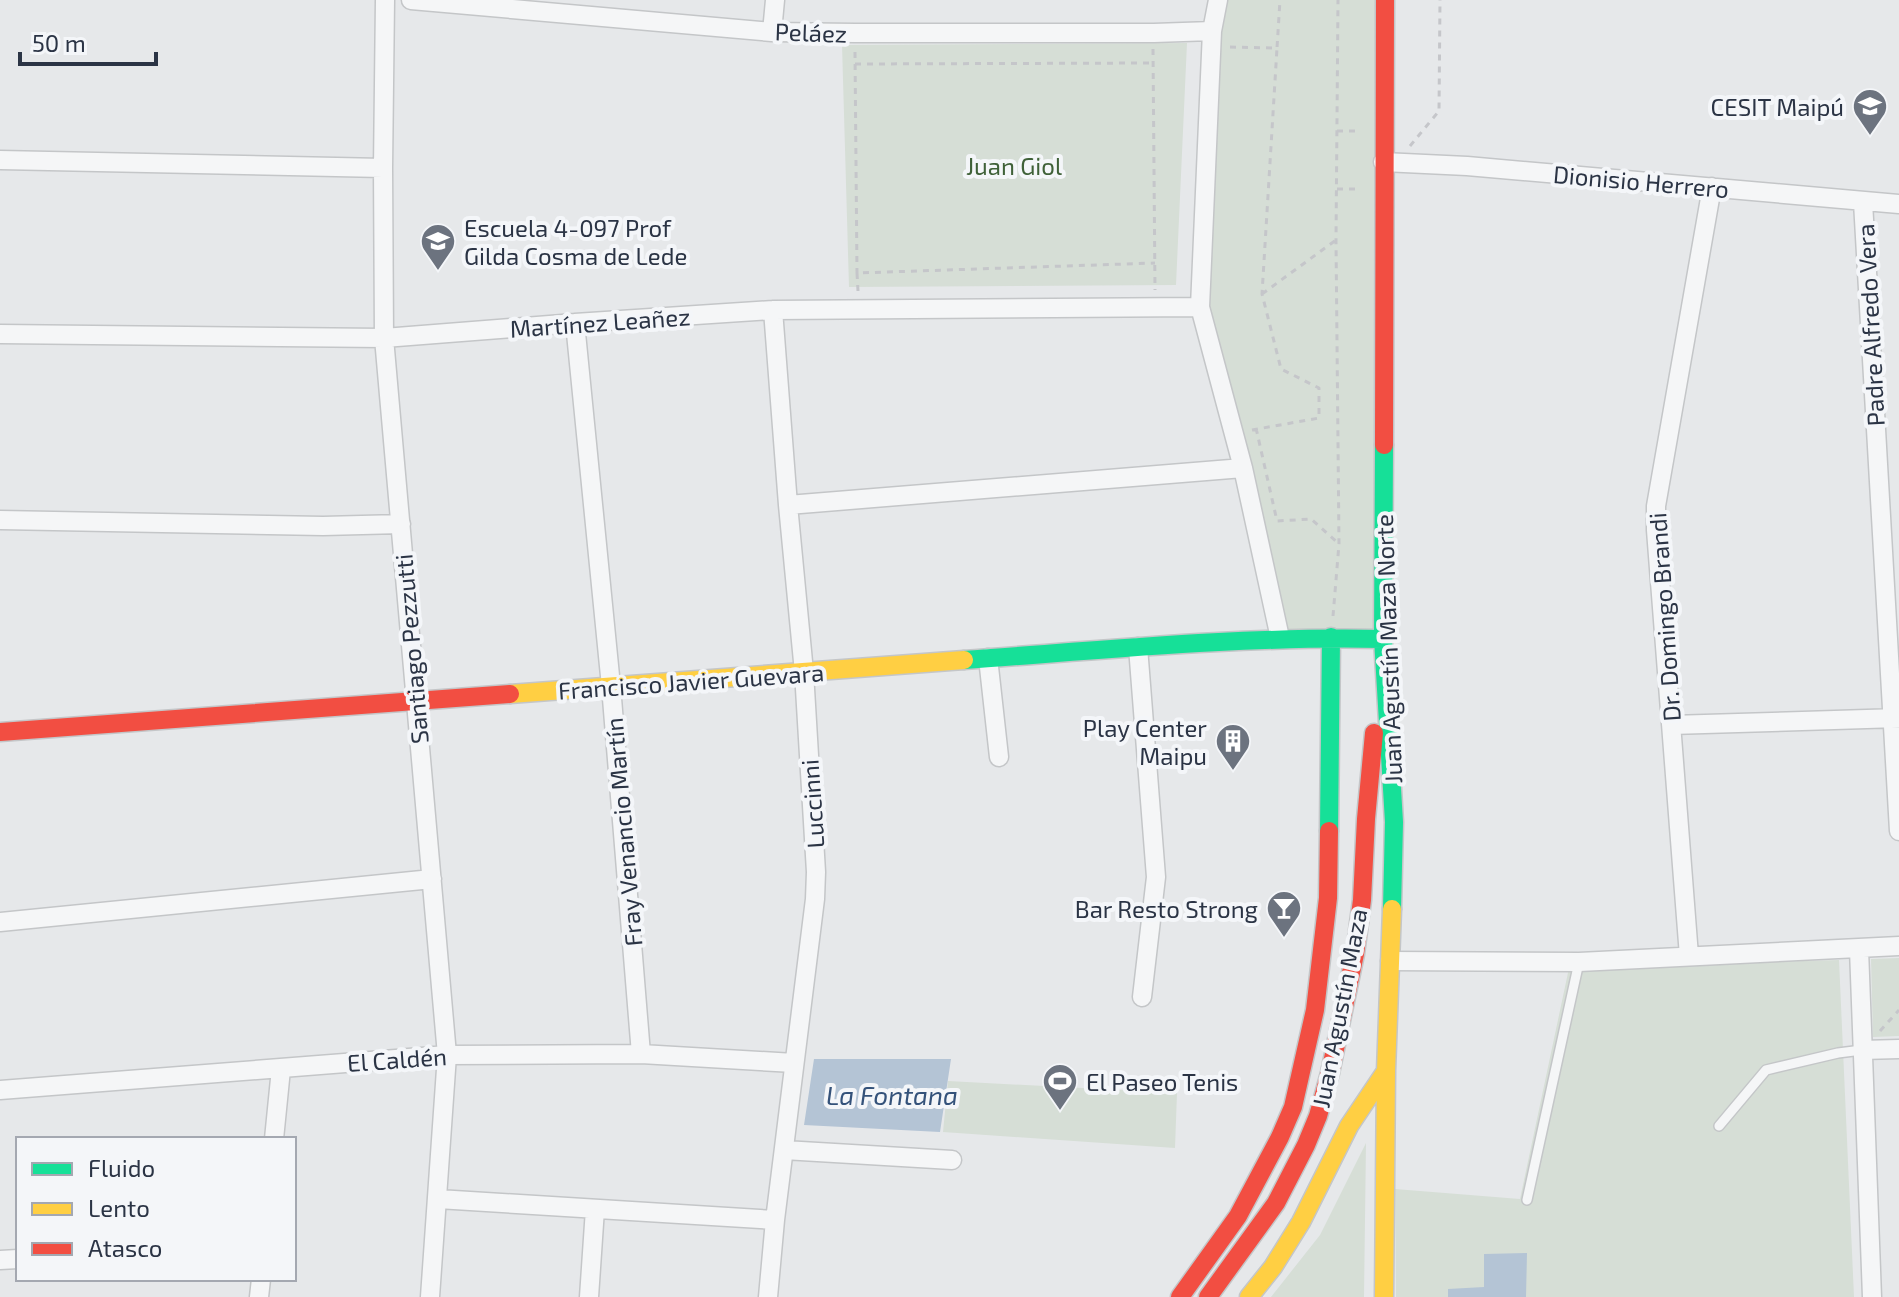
<svg xmlns="http://www.w3.org/2000/svg" width="1899" height="1297" viewBox="0 0 1899 1297" font-family="'Exo 2',sans-serif">
<style>
.green{fill:#d6ded6}
.water{fill:#b4c4d5}
.lines{fill:none;stroke-linecap:round;stroke-linejoin:round}
.lane-casing{stroke:#c4c6c8;stroke-width:12}
.street-casing{stroke:#c4c6c8;stroke-width:21}
.fast-casing{stroke:#c4c6c8;stroke-width:21}
.slow-casing{stroke:#c4c6c8;stroke-width:21}
.jam-casing{stroke:#c4c6c8;stroke-width:21}
.path{stroke:#c5c6ca;stroke-width:3;stroke-dasharray:6 6;stroke-linecap:butt}
.lane{stroke:#f5f6f7;stroke-width:9}
.street{stroke:#f5f6f7;stroke-width:18}
.fast{stroke:#16e098;stroke-width:18}
.slow{stroke:#ffcf43;stroke-width:18}
.jam{stroke:#f24e42;stroke-width:18}
.labels{text-anchor:middle;dominant-baseline:central;stroke-width:8;stroke-linejoin:round;paint-order:stroke}
.street-label{font-size:24px;fill:#2b3445;stroke:#f4f6f9}
.poi-label{font-size:24px;fill:#2b3445;stroke:#f4f6f9;text-anchor:end}
.park-label{font-size:24px;fill:#3f6138;stroke:#f4f6f9}
.water-label{font-size:26px;font-style:italic;fill:#34527a;stroke:#f4f6f9}
</style>
<rect width="100%" height="100%" fill="#e6e8ea"/>
<path class="green" d="M 1218,0 L 1385,0 L 1383,639 L 1280,638 L 1200,307 Z
M 1187,43 L 1176,285 L 849,287 L 842,45 Z
M 1899,958 L 1899,1036 L 1873,1037 L 1871,959 Z
M 1839,960 L 1854,1297 L 1396,1297 L 1395,1189 L 1520,1199 L 1569,968 Z
M 948,1081 L 1177,1093 L 1175,1148 L 943,1132 Z
M 1366,1143 L 1364,1297 L 1271,1297 L 1320,1235 Z"/>
<path class="water" d="M 814,1059 L 951,1059 L 940,1132 L 804,1125 Z
M 1527,1253 L 1526,1297 L 1448,1297 L 1448,1289 L 1484,1287 L 1484,1254 Z"/>
<g class="lines">
<g class="lane-casing">
<path id="lane" d="M 1719,1126 L 1766,1070 L 1838,1053 L 1862,1050
M 1527,1200 L 1579,962"/>
</g>
<g class="street-casing">
<path id="street" d="M 385,0 L 383,168 L 384,338 L 447,1055 L 430,1297
M 411,0 L 772,32 L 855,33 L 1154,33 L 1212,31
M 1218,0 L 1212,31 L 1200,307 L 1243,468 L 1280,638
M 772,32 L 775,0
M 0,160 L 383,168
M 1383,162 L 1467,166 L 1899,204
M 1863,202 L 1899,831
M 575,323 L 611,686 L 641,1054
M 0,334 L 384,338 L 575,323 L 773,310 L 1200,307
M 788,505 L 1243,468
M 0,520 L 323,526 L 401,524
M 1138,647 L 1156,877 L 1142,997
M 988,658 L 999,757
M 1671,725 L 1899,718
M 0,922 L 432,879
M 1859,949 L 1872,1297
M 1689,956 L 1656,530 L 1656,506 L 1712,187
M 1390,961 L 1579,962 L 1899,946
M 1862,1050 L 1899,1049
M 0,1090 L 447,1055 L 641,1054 L 794,1063
M 274,1139 L 281,1069
M 784,1150 L 952,1160
M 438,1199 L 775,1220
M 0,1260 L 18,1259
M 259,1297 L 261,1279
M 589,1297 L 595,1209
M 768,1297 L 775,1220 L 815,899 L 816,872 L 804,672 L 788,505 L 773,310"/>
</g>
<g class="fast-casing">
<path id="fast" d="M 1384,445 L 1383,639 L 1394,822 L 1392,909
M 964,660 C 1104,650 1243,636 1383,639
M 1329,831 L 1331,637"/>
</g>
<g class="slow-casing">
<path id="slow" d="M 510,694 L 964,660
M 1249,1297 L 1273,1267 L 1301,1222 L 1349,1126 L 1386,1071
M 1384,1297 L 1386,1071 L 1392,909"/>
</g>
<g class="jam-casing">
<path id="jam" d="M 1384,445 L 1385,0
M 0,732 L 510,694
M 1180,1297 L 1238,1216 L 1280,1137 L 1293,1107 L 1315,1010 L 1328,898 L 1329,831
M 1208,1297 L 1276,1203 L 1306,1145 L 1318,1116 L 1330,1073 L 1355,954 L 1362,900 L 1366,819 L 1374,733"/>
</g>
<path class="path" d="M 1230,47 L 1277,48 L 1280,0
M 1153,49 L 1155,290
M 855,52 L 857,273
M 855,64 L 1153,63
M 1337,131 L 1361,131
M 1410,146 L 1439,111 L 1440,0
M 1337,189 L 1361,189
M 858,291 L 857,273 L 1155,263
M 1262,294 L 1336,240
M 1256,428 L 1277,521 L 1311,519 L 1338,543
M 1252,430 L 1319,418 L 1319,388 L 1281,369 L 1262,294 L 1277,48
M 1333,616 L 1339,544 L 1336,240 L 1338,0
M 1880,1031 L 1899,1010"/>
<use href="#lane" class="lane"/>
<use href="#street" class="street"/>
<use href="#fast" class="fast"/>
<use href="#slow" class="slow"/>
<use href="#jam" class="jam"/>
</g>
<defs>
<g id="university-pin" transform="scale(1.8)"><path d="M0 17L-7.5 6A9.5 9.5 0 1 1 7.5 6Z" fill="#6c737f" stroke="#f4f6f9"/><path d="M0-5L7-2L0 1L-7-2ZM-4 1L0 2.5L4 1V4Q0 6-4 4Z" fill="#fff"/></g>
<g id="school-pin" transform="scale(1.8)"><path d="M0 17L-7.5 6A9.5 9.5 0 1 1 7.5 6Z" fill="#6c737f" stroke="#f4f6f9"/><path d="M0-5L7-2L0 1L-7-2ZM-4 1L0 2.5L4 1V4Q0 6-4 4Z" fill="#fff"/></g>
<g id="building-pin" transform="scale(1.8)"><path d="M0 17L-7.5 6A9.5 9.5 0 1 1 7.5 6Z" fill="#6c737f" stroke="#f4f6f9"/><path d="M-4-6H4V6H1V3H-1V6H-4ZM-2.5-4.3h1.7v1.8h-1.7ZM.8-4.3h1.7v1.8H.8ZM-2.5-1h1.7V.8h-1.7ZM.8-1h1.7V.8H.8Z" fill="#fff"/></g>
<g id="bar-pin" transform="scale(1.8)"><path d="M0 17L-7.5 6A9.5 9.5 0 1 1 7.5 6Z" fill="#6c737f" stroke="#f4f6f9"/><path d="M-6-5H6L.8 .8V4.5H3.5V6h-7V4.5H-.8V.8Z" fill="#fff"/></g>
<g id="stadium-pin" transform="scale(1.8)"><path d="M0 17L-7.5 6A9.5 9.5 0 1 1 7.5 6Z" fill="#6c737f" stroke="#f4f6f9"/><path d="M0-5a6.5 5 0 1 0 0 10a6.5 5 0 1 0 0-10ZM-3.5-1.8h7v3.6h-7Z" fill="#fff"/></g>
</defs>
<g fill-rule="evenodd">
<use href="#university-pin" x="1870" y="106"/>
<use href="#school-pin" x="438" y="241"/>
<use href="#building-pin" x="1233" y="741"/>
<use href="#bar-pin" x="1284" y="908"/>
<use href="#stadium-pin" x="1060" y="1081"/>
</g>
<g class="labels">
<g class="street-label">
<text transform="translate(811 32) rotate(2)">Peláez</text>
<text transform="translate(1641 181) rotate(5)">Dionisio Herrero</text>
<text transform="translate(600 322) rotate(-4)">Martínez Leañez</text>
<text transform="translate(1870 325) rotate(-93)">Padre Alfredo Vera</text>
<text transform="translate(1664 617) rotate(-94)">Dr. Domingo Brandi</text>
<text transform="translate(411 649) rotate(-95)">Santiago Pezzutti</text>
<text transform="translate(1388 649) rotate(-92)">Juan Agustín Maza Norte</text>
<text transform="translate(691 681) rotate(-4)">Francisco Javier Guevara</text>
<text transform="translate(812 804) rotate(-94)">Luccinni</text>
<text transform="translate(623 832) rotate(-95)">Fray Venancio Martín</text>
<text transform="translate(1339 1008) rotate(-79)">Juan Agustín Maza</text>
<text transform="translate(397 1059) rotate(-4)">El Caldén</text>
</g>
<g class="poi-label">
<text x="1844" y="106">CESIT Maipú</text>
<text x="464" y="227" text-anchor="start">Escuela 4-097 Prof<tspan x="464" dy="28">Gilda Cosma de Lede</tspan></text>
<text x="1207" y="727">Play Center<tspan x="1207" dy="28">Maipu</tspan></text>
<text x="1258" y="908">Bar Resto Strong</text>
<text x="1086" y="1081" text-anchor="start">El Paseo Tenis</text>
</g>
<g class="park-label">
<text x="1014" y="165">Juan Giol</text>
</g>
<g class="water-label">
<text x="892" y="1094">La Fontana</text>
</g>
</g>
<rect x="16" y="1137" width="280" height="144" fill="#f4f6f9" stroke="#a4a8b1" stroke-width="2"/>
<rect x="32" y="1163" width="40" height="12" fill="#16e098" stroke="#a4a8b1" stroke-width="2"/>
<text x="88" y="1177" font-size="24" fill="#2b3445">Fluido</text>
<rect x="32" y="1203" width="40" height="12" fill="#ffcf43" stroke="#a4a8b1" stroke-width="2"/>
<text x="88" y="1217" font-size="24" fill="#2b3445">Lento</text>
<rect x="32" y="1243" width="40" height="12" fill="#f24e42" stroke="#a4a8b1" stroke-width="2"/>
<text x="88" y="1257" font-size="24" fill="#2b3445">Atasco</text>
<path d="M20 52v12h136v-12" fill="none" stroke="#2b3445" stroke-width="4"/>
<text x="32" y="52" font-size="24" fill="#2b3445" stroke="#f4f6f9" stroke-width="6" paint-order="stroke">50 m</text>
</svg>
